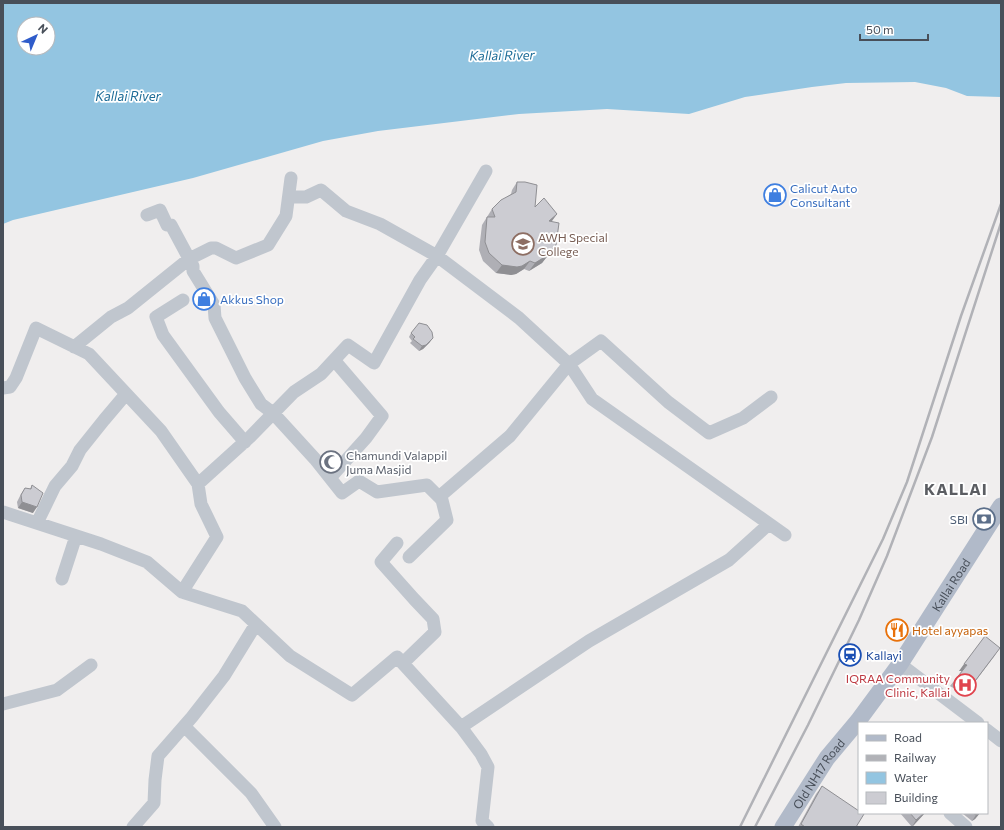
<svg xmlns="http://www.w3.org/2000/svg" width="1004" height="830" viewBox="0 0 1004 830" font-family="Commissioner,sans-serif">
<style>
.water{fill:#93c5e1;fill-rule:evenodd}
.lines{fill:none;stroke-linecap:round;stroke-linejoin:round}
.minor{stroke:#c0c6ce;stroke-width:13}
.major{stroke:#b1bac9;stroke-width:17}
.rail{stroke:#b1b2b7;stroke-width:2.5}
.wall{fill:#afafb5}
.shaded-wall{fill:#8f8f93}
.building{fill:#ccccd2;stroke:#8f8f93}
.labels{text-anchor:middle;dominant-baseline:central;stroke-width:3.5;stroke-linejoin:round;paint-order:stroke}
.shop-label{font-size:12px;fill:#366cbe;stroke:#fff;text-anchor:start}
.education-label{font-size:12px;fill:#785e54;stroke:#fff;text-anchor:start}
.worship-label{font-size:12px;fill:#5b616d;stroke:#fff;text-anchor:start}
.service-label{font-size:12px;fill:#4e5e75;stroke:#fff;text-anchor:end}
.street-label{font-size:12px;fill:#484f59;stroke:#fff}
.food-label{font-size:12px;fill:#c56008;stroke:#fff;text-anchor:start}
.transit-label{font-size:12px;fill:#164399;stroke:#fff;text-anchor:start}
.health-label{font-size:12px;fill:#be3a42;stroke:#fff;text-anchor:end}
.water-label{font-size:13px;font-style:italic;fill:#1d6c97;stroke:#fff}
.district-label{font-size:16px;font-weight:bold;letter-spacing:1px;fill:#5b5d62;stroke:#fff}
</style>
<rect width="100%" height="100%" fill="#f0eeee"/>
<path class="water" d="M 3,3 L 1001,3 L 1001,97 L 967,96 L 946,88 L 915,82 L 846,83 L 812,87 L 745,97 L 689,114 L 607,109 L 519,114 L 378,131 L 323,141 L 193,178 L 13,220 L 3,224 ZM 24,24 L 48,24 L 48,48 L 24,48 Z"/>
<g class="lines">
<path class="minor" d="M 289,197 L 306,197 L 321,190 L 346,211 L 380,224 L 437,256 L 486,171
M 147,215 L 160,210 L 167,225 L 171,225 L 193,266 L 193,271 L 214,305 L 215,318 L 245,378 L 261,404 L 273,413 L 315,459 L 342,493 L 359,481 L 377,492 L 427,485 L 442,500 L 447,520 L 409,557
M 183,300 L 156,317 L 163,335 L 219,412 L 245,442
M 74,347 L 111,317 L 128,308 L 189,259 L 211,248 L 216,248 L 236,258 L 268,245 L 286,216 L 291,178
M 3,388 L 10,387 L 16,378 L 36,328 L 89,354 L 161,431 L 198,484 L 250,437 L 294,392 L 321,374 L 348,345 L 374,363 L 420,280 L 437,256 L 519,318 L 569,364 L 601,341 L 668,402 L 709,433 L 743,418 L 771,397
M 330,478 L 366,438 L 382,416 L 334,360
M 198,484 L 201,504 L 217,537 L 182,592 L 242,611 L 290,656 L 352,695 L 397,657 L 461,727 L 481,754 L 488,767 L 482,821 L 488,827
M 439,497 L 510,436 L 569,364 L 592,399 L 785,535
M 3,512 L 101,544 L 147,562 L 182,592
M 37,523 L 55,486 L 72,466 L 80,450 L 104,420 L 126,394
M 397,543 L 381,562 L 414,599 L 433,619 L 435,632 L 403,663
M 62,579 L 76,536
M 900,664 L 978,723
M 3,704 L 57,690 L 91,665
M 184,726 L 251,793 L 275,827
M 461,727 L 589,641 L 729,560 L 769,524
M 987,730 L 1001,741
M 950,813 L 966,827
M 133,827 L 154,803 L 155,780 L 158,756 L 192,717 L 224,676 L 256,624"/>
<path class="major" id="s1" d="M 783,827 L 827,758 L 858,721 L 900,664 L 1001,506"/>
<path class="rail" d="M 740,827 L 883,539 L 907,482 L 961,316 L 1001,204
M 755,827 L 808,725 L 859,620 L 887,556 L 932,437 L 1001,223"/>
</g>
<path class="wall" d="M 517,182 L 535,207 L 557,214 L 552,221 L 550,253 L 542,263 L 529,271 L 524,269 L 516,274 L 511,275 L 496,273 L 483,261 L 479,250 L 482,225 L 492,209 L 511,194 L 512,190 Z
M 411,333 L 430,342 L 423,349 L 419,351 L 410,343 L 412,341 L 409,337 Z
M 32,485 L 33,513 L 18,508 L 17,502 L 21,494 L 25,488 L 30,489 Z
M 996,654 L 965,695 L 950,686 L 962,671 L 959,671 Z
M 822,786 L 856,827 L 798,827 L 816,794 Z
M 900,813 L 925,813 L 912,827 Z
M 962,813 L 980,813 L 975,819 L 972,821 Z"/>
<path class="shaded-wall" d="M 557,214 L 551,222 L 549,221 Z
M 556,245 L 542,263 L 529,271 L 535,263 Z
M 530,261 L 524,269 L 516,274 L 511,275 L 496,273 L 502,265 Z
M 433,338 L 430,342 L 423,349 L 419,351 L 422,346 Z
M 22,502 L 37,507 L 33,513 L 18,508 Z
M 964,664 L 967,665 L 962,671 L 959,671 Z
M 924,813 L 925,813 L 912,827 L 916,820 Z
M 979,813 L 980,813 L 975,819 L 972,821 L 976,815 Z"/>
<path class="building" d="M 517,182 L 525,182 L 537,185 L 535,207 L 544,198 L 557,214 L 549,221 L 559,223 L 556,245 L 548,255 L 535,263 L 530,261 L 522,266 L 517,267 L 502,265 L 489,253 L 485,242 L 487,217 L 495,217 L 492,209 L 501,200 L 516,192 Z
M 419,323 L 427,325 L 432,332 L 433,338 L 426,345 L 422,346 L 413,339 L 415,337 L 411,333 Z
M 32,485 L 43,493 L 37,507 L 22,502 L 21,495 L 25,488 L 31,489 Z
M 985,636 L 1000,648 L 969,689 L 955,680 L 967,665 L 964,664 Z
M 822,786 L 859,811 L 859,813 L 862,813 L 864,814 L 856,827 L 805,827 L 801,824 Z
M 910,813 L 924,813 L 916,820 Z
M 973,813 L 979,813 L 976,815 Z"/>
<defs>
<g id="shop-ring" transform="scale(1.15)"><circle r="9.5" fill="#fff" stroke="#3f7fe0" stroke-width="1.5"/><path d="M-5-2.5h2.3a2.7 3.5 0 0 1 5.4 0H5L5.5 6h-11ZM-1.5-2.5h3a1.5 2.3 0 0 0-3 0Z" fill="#3f7fe0"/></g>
<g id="university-ring" transform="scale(1.15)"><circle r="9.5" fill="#fff" stroke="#8d6e63" stroke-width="1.5"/><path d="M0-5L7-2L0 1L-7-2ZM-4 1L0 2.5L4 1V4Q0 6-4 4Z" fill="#8d6e63"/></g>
<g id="mosque-ring" transform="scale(1.15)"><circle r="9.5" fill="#fff" stroke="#6b7280" stroke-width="1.5"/><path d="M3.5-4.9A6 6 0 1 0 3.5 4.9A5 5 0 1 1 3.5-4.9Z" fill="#6b7280"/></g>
<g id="bank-ring" transform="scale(1.15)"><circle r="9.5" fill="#fff" stroke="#5c6f8a" stroke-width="1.5"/><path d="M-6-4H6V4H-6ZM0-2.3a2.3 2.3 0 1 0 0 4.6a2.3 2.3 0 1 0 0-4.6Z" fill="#5c6f8a"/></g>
<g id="restaurant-ring" transform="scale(1.15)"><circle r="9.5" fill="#fff" stroke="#e8710a" stroke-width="1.5"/><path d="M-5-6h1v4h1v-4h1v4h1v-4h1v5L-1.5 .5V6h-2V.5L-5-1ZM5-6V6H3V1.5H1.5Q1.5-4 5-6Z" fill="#e8710a"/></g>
<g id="station-ring" transform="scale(1.15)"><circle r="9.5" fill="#fff" stroke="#1a4fb4" stroke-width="1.5"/><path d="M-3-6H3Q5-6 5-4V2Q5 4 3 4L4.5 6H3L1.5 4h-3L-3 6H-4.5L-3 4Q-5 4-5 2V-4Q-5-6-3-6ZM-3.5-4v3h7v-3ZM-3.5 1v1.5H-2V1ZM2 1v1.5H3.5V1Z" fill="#1a4fb4"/></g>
<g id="hospital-ring" transform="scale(1.15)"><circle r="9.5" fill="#fff" stroke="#e0444e" stroke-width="1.5"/><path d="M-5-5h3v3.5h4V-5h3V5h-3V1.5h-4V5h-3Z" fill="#e0444e"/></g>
</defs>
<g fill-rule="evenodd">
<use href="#shop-ring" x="775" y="195"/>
<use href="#university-ring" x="523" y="244"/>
<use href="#shop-ring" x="204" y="299"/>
<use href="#mosque-ring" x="331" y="462"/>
<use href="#bank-ring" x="984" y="519"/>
<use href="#restaurant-ring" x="897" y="630"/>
<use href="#station-ring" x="850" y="655"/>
<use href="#hospital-ring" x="965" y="685"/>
</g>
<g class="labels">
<g class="shop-label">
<text x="790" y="188">Calicut Auto<tspan x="790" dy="14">Consultant</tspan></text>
<text x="220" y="299">Akkus Shop</text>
</g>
<g class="education-label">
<text x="538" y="237">AWH Special<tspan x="538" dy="14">College</tspan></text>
</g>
<g class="worship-label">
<text x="346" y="455">Chamundi Valappil<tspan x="346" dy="14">Juma Masjid</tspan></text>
</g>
<g class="service-label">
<text x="968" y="519">SBI</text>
</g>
<g class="street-label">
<text stroke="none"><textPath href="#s1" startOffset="295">Kallai Road</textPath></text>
<text stroke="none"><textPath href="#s1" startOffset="64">Old NH17 Road</textPath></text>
</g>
<g class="food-label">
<text x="912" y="630">Hotel ayyapas</text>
</g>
<g class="transit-label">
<text x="866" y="655">Kallayi</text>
</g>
<g class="health-label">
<text x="950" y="678">IQRAA Community<tspan x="950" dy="14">Clinic, Kallai</tspan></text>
</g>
<g class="water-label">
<text transform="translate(502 55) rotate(-1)">Kallai River</text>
<text x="128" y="96">Kallai River</text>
</g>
<g class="district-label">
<text x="956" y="488">KALLAI</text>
</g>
</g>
<rect width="1004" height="830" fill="none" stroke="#484f59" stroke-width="8"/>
<rect x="858" y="722" width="130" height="92" fill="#ffffff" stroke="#b6b9bd"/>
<rect x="866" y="735" width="20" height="6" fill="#b1bac9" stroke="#b6b9bd"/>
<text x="894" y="742" font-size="12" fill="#484f59">Road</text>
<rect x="866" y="755" width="20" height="6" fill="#b1b2b7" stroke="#b6b9bd"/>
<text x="894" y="762" font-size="12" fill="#484f59">Railway</text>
<rect x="866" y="772" width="20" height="12" fill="#93c5e1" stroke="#b6b9bd"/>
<text x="894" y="782" font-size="12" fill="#484f59">Water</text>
<rect x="866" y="792" width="20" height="12" fill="#ccccd2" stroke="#b6b9bd"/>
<text x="894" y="802" font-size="12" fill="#484f59">Building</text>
<g transform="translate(36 36) rotate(44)"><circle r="19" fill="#ffffff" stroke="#b6b9bd"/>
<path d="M0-3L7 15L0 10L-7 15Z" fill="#2f5cca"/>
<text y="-6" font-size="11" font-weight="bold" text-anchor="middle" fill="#484f59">N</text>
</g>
<path d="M860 34v6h68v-6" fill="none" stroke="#484f59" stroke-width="2"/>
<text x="866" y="34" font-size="12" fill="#484f59" stroke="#ffffff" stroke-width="3" paint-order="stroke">50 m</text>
</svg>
